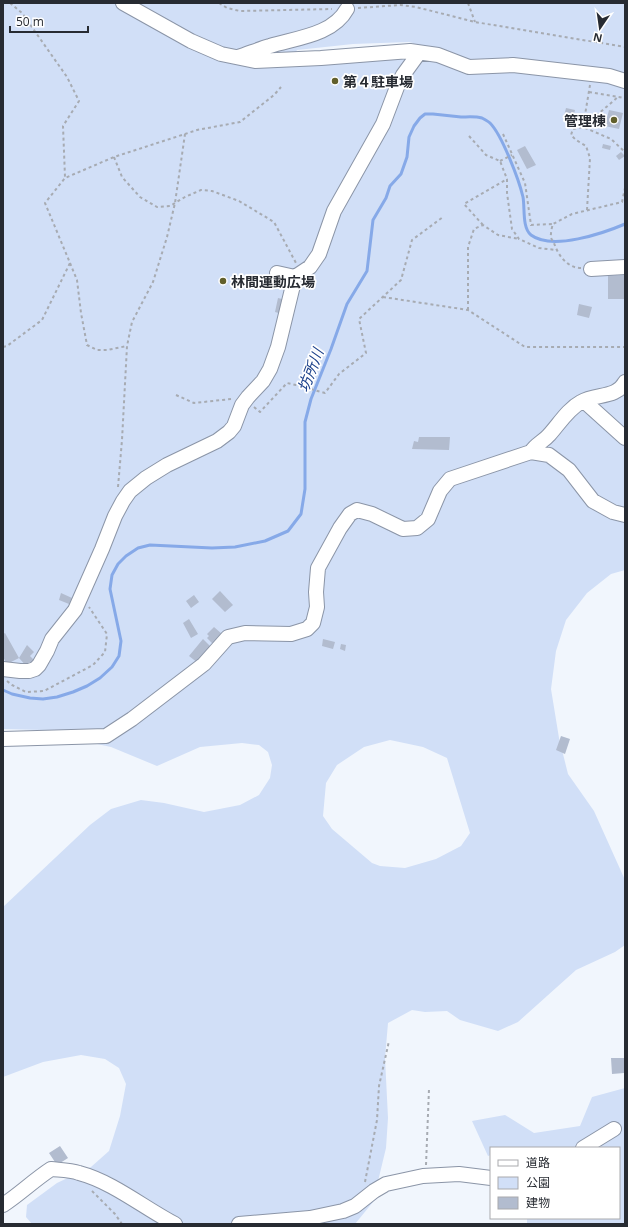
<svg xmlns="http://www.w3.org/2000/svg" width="628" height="1227" viewBox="0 0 628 1227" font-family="'Open Sans','Noto Sans JP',sans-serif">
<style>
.green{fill:#d1dff7;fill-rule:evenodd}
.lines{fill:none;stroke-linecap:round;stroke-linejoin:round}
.stream{stroke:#86a9e8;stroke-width:3}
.building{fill:#b2bccf}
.minor-casing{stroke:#8b95a7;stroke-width:16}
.path{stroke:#a7abb2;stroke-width:2;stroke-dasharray:3 3;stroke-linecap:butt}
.minor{stroke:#fff;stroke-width:14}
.poi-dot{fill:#615f2b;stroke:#fff;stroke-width:1.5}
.labels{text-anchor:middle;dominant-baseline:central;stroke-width:3.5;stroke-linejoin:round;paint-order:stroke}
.poi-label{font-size:14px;font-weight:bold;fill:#272b32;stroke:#fff;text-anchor:start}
.water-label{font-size:15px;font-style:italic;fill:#1b408a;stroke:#fff}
</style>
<rect width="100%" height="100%" fill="#f1f6fd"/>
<path class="green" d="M 3,3 L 625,3 L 625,570 L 611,574 L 587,593 L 566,620 L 556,651 L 551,689 L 559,738 L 568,774 L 594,811 L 625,880 L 625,945 L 615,952 L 576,970 L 518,1022 L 498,1031 L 460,1020 L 447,1011 L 425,1012 L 412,1010 L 388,1023 L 385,1058 L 388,1118 L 386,1148 L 373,1202 L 355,1224 L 32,1224 L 26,1217 L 27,1205 L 57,1183 L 91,1167 L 109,1151 L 120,1116 L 126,1084 L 119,1068 L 105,1059 L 81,1055 L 43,1062 L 3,1077 L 3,907 L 90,825 L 111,809 L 141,800 L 164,803 L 204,812 L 240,805 L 259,795 L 270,778 L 272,765 L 268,752 L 259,745 L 242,743 L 200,747 L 157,766 L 111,747 L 51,734 L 42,730 L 3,729 ZM 409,42 L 413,43 L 416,54 L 396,58 L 294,67 L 293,56 L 297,50 L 353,44 ZM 390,740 L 423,747 L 447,758 L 470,833 L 461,846 L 436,859 L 405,868 L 380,866 L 372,863 L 332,829 L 323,816 L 326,783 L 337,765 L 364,747 Z
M 625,1088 L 625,1224 L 527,1224 L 527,1218 L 619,1218 L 619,1148 L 528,1148 L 527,1147 L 522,1148 L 491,1148 L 491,1155 L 488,1156 L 472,1121 L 505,1115 L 534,1133 L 580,1126 L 592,1097 Z"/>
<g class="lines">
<path class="stream" d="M 3,690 L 12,694 L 30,698 L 43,699 L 57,697 L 73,692 L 87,686 L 100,678 L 112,667 L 119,656 L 121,641 L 110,589 L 112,575 L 118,564 L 126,556 L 138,548 L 150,545 L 212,548 L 235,547 L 265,541 L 288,531 L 301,514 L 305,489 L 305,422 L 311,399 L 331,349 L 347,304 L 367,271 L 373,220 L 386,198 L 390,186 L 401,174 L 407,157 L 409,137 L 414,126 L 420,118 L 425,114 L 433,114 C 442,115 451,116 461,117 C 467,117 475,116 482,118 C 484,119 488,121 490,123 C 502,135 519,180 523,197 C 525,208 522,228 531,235 C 552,251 604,233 625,224"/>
</g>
<path class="building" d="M 566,108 L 575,110 L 573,118 L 564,116 Z
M 609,110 L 623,113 L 619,129 L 605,126 Z
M 603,144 L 611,146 L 610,150 L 602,148 Z
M 525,146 L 536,165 L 527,169 L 517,150 Z
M 621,152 L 625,156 L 619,160 L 616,156 Z
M 625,275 L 625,299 L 608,299 L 608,276 Z
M 278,298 L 286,300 L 282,314 L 275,312 Z
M 579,304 L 592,307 L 589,318 L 577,315 Z
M 419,437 L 450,437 L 449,450 L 412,449 L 414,441 L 418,442 Z
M 220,591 L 233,605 L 225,612 L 212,599 Z
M 61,593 L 72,598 L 69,604 L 59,600 Z
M 194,595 L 199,602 L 191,608 L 186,601 Z
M 189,619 L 198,634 L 191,638 L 183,623 Z
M 214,627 L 222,634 L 213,644 L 207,638 L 209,636 L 207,634 Z
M 5,633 L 19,658 L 7,664 L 3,657 L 3,634 Z
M 203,639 L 211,647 L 198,663 L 189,656 Z
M 323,639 L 335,642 L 333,649 L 322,646 Z
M 341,644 L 346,645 L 345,651 L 340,649 Z
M 27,645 L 34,652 L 30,656 L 35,661 L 29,669 L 19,658 Z
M 561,736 L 570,739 L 565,754 L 556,750 Z
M 611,1058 L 624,1058 L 624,1073 L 612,1074 Z
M 60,1146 L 68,1158 L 57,1165 L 49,1153 Z"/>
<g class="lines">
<g class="minor-casing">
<path id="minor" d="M 123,3 L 191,41 L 221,54 L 255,61 L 321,58 L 410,51 L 438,55 L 469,67 L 513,65 L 609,76 L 625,81
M 238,57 C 248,54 259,49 270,46 C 296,38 333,35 347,9
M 591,269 L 625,267
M 277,273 L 295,277
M 584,401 L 625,438
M 531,452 C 536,444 543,442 549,435 C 559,424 568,409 581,402 C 596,393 616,399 625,382
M 3,669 L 20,671 L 29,671 L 35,669 L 39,665 L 47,651 L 52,639 L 75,610 L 102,549 L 115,516 L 123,501 L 130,491 L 146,478 L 167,465 L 217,441 L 229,432 L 234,426 L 242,405 L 248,397 L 263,381 L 270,369 L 278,347 L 295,277 L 310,267 L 319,254 L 334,211 L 383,124 L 397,87 L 403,75 L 419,53
M 3,739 L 106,736 L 132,719 L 204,664 L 228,637 L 245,633 L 291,634 L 307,629 L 313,623 L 317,607 L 316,592 L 318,568 L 340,528 L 350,514 L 357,510 L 372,514 L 403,529 L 417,528 L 428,519 L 440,491 L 450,479 L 531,452 L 549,455 L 569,470 L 593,501 L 613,512 L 625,515
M 583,1148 L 614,1129
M 3,1205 C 20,1194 34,1180 51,1169 C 60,1170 70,1170 79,1173 C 113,1182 144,1208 175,1224
M 239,1224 L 310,1218 L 343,1211 L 355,1206 L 374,1191 L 386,1184 L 423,1176 L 459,1174 L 491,1178"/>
</g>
<path class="path" d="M 10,3 L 22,13 L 67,77 L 79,101 L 63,126 L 65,177
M 219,3 L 227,8 L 240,11 L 332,9
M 468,3 L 475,22
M 358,8 L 400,5 L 416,7 L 475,22 L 625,47
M 590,85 L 583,127 L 618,97
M 589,92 L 625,98
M 503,134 L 525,183 L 531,225 L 553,224
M 469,136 L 486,155 L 500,161 L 507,179 L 507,193 L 512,229 L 519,239 L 539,248 L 556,250
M 114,157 L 122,177 L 140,197 L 157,207 L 170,206 L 185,197 L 201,190 L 212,191 L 239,201 L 274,222 L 296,263
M 500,161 L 512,155
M 587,210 L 590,158 L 586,146 L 576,140 L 571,135 L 573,129 L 583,127 L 611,139 L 625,152
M 483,225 L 464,204 L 507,179
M 70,263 L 77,280 L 81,313 L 87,345 L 97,350 L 107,350 L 127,346
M 581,268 C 567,268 558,255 554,243 C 552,240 550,237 551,234 C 551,231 552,227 553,224 L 572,214 L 622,202 L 625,188
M 383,297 L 468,310 L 525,347 L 625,347
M 468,310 L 468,247 L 474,229 L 483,225 L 498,235 L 519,239
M 3,347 L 7,346 L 42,320 L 70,263 L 45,203 L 65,178 L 114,157 L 185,134 L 197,130 L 240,122 L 274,95 L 281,87
M 176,395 L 194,403 L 231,399
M 254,407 L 260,412 L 287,383 L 296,385 L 325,393 L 339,374 L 366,353 L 359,319 L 401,280 L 412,240 L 443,217
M 118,487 L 122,440 L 127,346 L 132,322 L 153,282 L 167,237 L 175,203 L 185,134
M 7,681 L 12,685 L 26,692 L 44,691 L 93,665 L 105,652 L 107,634 L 89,607
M 426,1165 L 429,1089
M 365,1182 L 377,1120 L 379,1086 L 389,1041
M 92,1191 L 115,1214 L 122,1224"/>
<use href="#minor" class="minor"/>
</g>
<g class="poi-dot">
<circle cx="335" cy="81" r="4"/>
<circle cx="614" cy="120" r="4"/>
<circle cx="223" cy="281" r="4"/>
</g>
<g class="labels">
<g class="poi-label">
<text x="343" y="81">第４駐車場</text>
<text x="606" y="120" text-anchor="end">管理棟</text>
<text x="231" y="281">林間運動広場</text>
</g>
<g class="water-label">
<text transform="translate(310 370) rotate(-69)">坊所川</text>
</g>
</g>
<rect width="628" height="1227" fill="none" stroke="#272b32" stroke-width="8"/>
<rect x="490" y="1147" width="130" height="72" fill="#ffffff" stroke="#a9aaad"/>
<rect x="498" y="1160" width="20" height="6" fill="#ffffff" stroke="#a9aaad"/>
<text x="526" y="1167" font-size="12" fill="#272b32">道路</text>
<rect x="498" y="1177" width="20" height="12" fill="#d1dff7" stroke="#a9aaad"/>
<text x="526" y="1187" font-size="12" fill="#272b32">公園</text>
<rect x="498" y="1197" width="20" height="12" fill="#b2bccf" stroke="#a9aaad"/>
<text x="526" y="1207" font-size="12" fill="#272b32">建物</text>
<g transform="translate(600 28) rotate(193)" stroke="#ffffff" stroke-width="3" paint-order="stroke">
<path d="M0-3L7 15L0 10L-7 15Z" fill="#272b32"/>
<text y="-6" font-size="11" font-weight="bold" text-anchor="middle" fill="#272b32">N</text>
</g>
<path d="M10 26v6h78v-6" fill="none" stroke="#272b32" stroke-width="2"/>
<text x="16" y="26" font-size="12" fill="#272b32" stroke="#ffffff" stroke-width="3" paint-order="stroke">50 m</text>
</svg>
